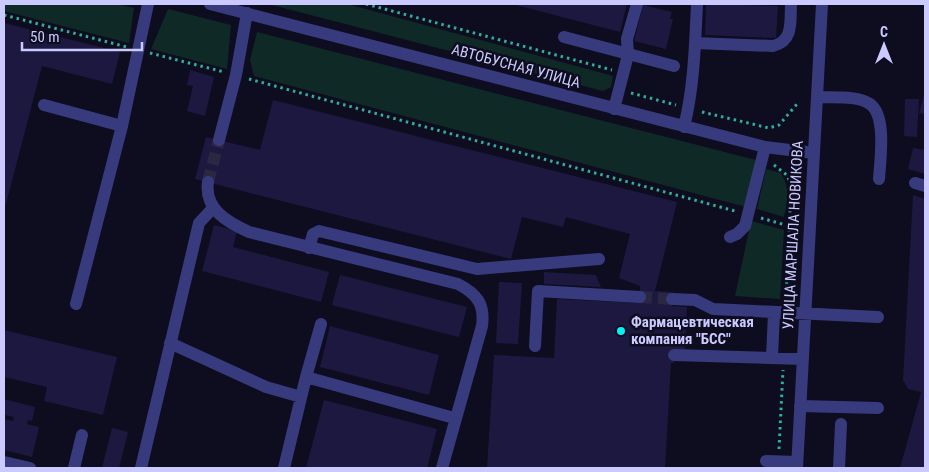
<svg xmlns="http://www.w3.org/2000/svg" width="929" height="472" viewBox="0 0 929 472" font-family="'Roboto Condensed',sans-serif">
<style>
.green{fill:#0f2926}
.building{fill:#1d1840}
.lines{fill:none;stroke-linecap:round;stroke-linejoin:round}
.minor-tunnel{stroke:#2a2841;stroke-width:12;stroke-dasharray:12 6;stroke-linecap:butt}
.path{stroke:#2db09c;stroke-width:3;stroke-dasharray:2.5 4;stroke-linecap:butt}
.minor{stroke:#373b7e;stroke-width:12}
.poi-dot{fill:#00f3f5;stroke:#0e0c1f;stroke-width:2}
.labels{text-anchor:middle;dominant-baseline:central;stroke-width:5;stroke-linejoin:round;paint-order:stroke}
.street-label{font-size:15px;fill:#cbcaff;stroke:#0e0c1f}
.poi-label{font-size:15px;font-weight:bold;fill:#cbcaff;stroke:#0e0c1f;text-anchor:start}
</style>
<rect width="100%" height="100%" fill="#0e0c1f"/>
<path class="green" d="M 4,4 L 117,4 L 134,8 L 129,43 L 4,11 Z
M 268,4 L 347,4 L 613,76 L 611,87 L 603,91 Z
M 168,9 L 231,25 L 227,69 L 151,49 Z
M 257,32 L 756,160 L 746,207 L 254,76 L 250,60 Z
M 766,169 L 781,173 C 790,188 788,200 784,217 L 757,209 Z
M 751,221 L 784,230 L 780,299 L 735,296 Z"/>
<path class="building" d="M 512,4 L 627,4 L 620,32 Z
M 706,4 L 778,6 L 776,38 L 705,35 Z
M 643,5 L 672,12 L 670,19 L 673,19 L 666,49 L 634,41 Z
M 4,23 L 120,52 L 112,84 L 42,66 L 6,204 L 4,203 Z
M 190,70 L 214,77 L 205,116 L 187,111 L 193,86 L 187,85 Z
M 925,91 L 925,114 L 919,113 Z
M 905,99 L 919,99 L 917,137 L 904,136 Z
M 273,100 L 677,202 L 655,291 L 673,292 L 672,306 L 687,307 L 685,350 L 674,349 L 674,363 L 671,363 L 665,468 L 487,468 L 494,355 L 554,358 L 557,299 L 640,303 L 640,286 L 619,278 L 630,234 L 566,217 L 563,227 L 522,217 L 511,259 L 195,179 L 206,137 L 260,150 Z
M 913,148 L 925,150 L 925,174 L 908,169 Z
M 913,195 L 925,199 L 925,468 L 900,468 L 921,392 L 908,389 L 903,380 Z
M 214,225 L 237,231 L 233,247 L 329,272 L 321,302 L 202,271 Z
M 544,272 L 596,275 L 601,287 L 544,284 Z
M 340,275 L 467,307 L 459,337 L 332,305 Z
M 499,282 L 522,283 L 518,344 L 496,343 Z
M 330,326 L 439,355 L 429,395 L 320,367 Z
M 4,330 L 117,357 L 103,415 L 44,401 L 47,387 L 4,377 Z
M 4,399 L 35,407 L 32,421 L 28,420 L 27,424 L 39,427 L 32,457 L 4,450 L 4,419 L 13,421 L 14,417 L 4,415 Z
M 324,400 L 437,429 L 427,468 L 306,468 Z
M 112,428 L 128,432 L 119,468 L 102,468 Z"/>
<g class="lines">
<path class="minor-tunnel" d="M 208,182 L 219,140
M 640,297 L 672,299"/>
<path class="path" d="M 366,4 L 612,70
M 4,15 L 127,47
M 150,53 L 224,72
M 249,79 L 735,211
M 631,93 L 676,105
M 702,112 L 769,128 L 779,125 L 797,104
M 774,165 L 788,176 L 791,189 L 786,299
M 761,218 L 789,226
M 779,449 L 783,370"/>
<path class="minor" d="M 210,4 L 765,147 L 814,153
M 564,37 L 674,66
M 695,43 L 773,46 C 794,41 790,21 791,4
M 817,97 C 833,98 857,95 870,104 C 887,116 880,161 879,179
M 44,105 L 122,126
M 614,109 L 628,55 L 627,39 L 637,4
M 684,127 C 694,87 695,45 697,4
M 219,140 L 236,75 L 247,13
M 208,182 C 204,209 227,222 249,232 L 458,284 C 477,294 485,304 482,326 L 442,468
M 915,183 L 925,186
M 730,237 L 737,234 L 745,226 L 765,147
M 309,248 L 313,234 L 319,231 L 477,269 L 599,259
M 672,299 L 695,300 L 713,309 L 878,317
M 76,304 L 122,126 L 148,4
M 170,343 L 266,387 L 301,397
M 535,346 L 538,291 L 640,297
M 674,355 L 803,359
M 772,357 L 774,313
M 306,377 L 321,324
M 800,406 L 878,408
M 766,461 L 797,462
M 4,462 L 30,468
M 74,468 L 82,435
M 141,468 L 199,223 L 213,208
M 284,468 L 306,377 L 454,418
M 797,468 L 822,4
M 839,468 L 841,424"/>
</g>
<circle class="poi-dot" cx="621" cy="331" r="5"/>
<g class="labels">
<g class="street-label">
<text transform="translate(516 66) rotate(15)">АВТОБУСНАЯ УЛИЦА</text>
<text transform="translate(793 235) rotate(-87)">УЛИЦА МАРШАЛА НОВИКОВА</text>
</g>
<g class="poi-label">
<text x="631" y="322">Фармацевтическая<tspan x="631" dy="17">компания "БСС"</tspan></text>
</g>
</g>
<rect width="929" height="472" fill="none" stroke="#cbcaff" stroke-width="10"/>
<g transform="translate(884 45)" stroke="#0e0c1f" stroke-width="4" paint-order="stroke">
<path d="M0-4L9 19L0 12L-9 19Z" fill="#cbcaff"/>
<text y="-8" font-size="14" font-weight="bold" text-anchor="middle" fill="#cbcaff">С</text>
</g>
<path d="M22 42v8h120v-8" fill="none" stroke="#cbcaff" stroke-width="2.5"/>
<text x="30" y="42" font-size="15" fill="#cbcaff" stroke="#0e0c1f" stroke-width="4" paint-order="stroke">50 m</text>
</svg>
